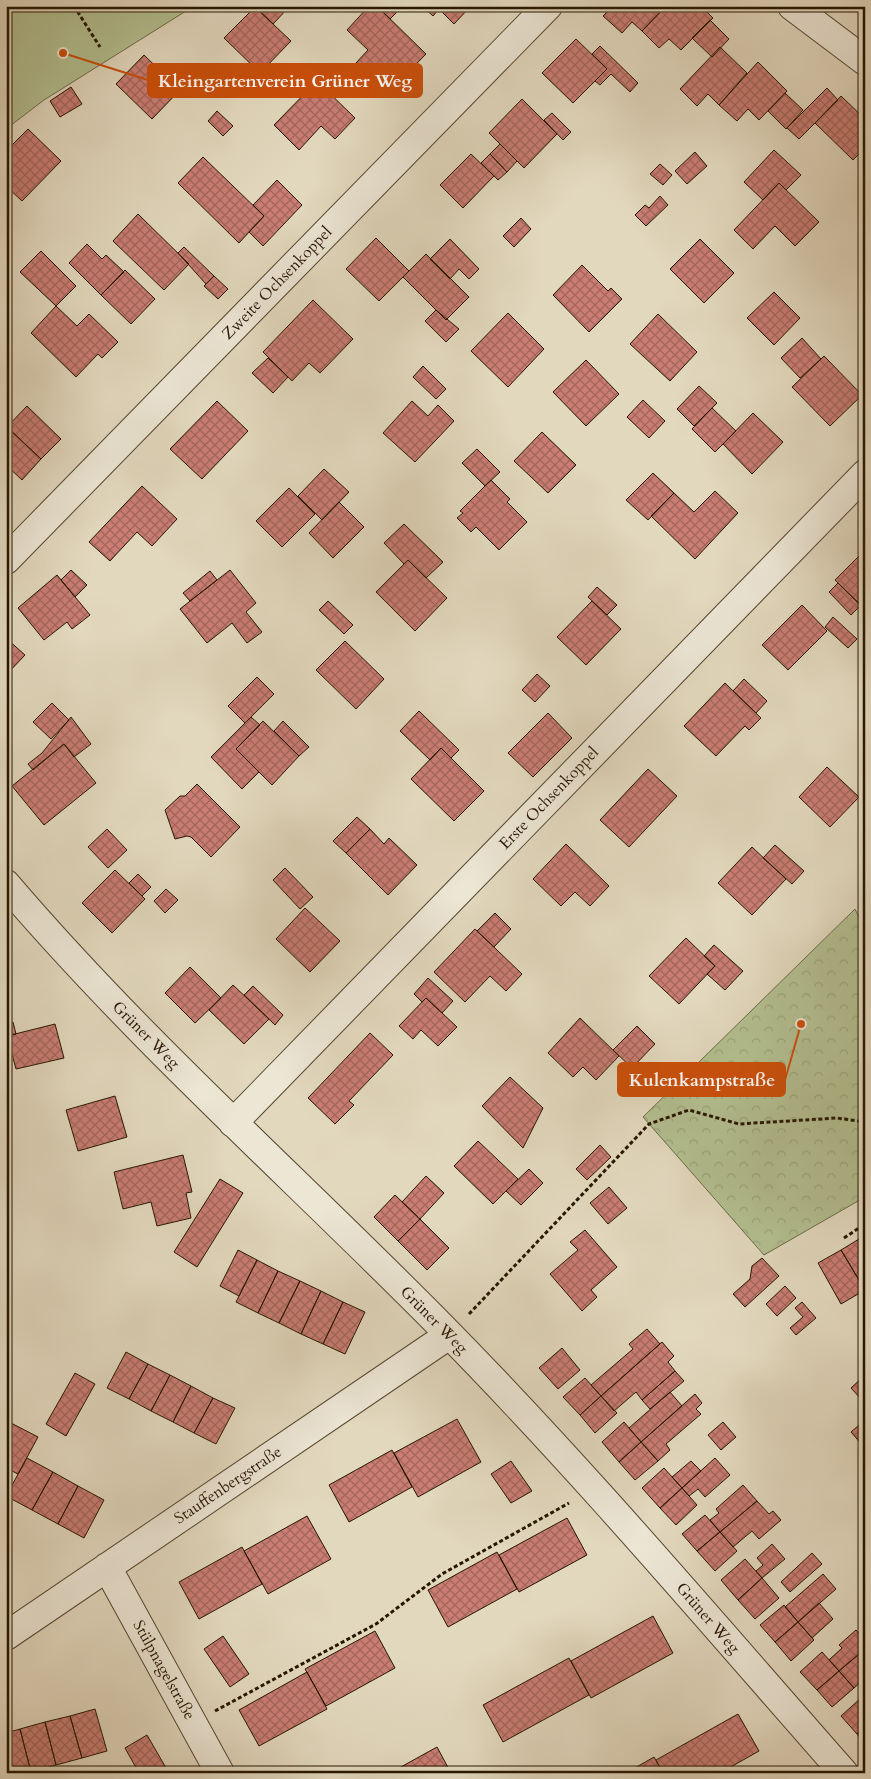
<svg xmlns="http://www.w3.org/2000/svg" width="871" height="1779" viewBox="0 0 871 1779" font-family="Cardo,serif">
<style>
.forest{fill:url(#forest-crowns);stroke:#6d6a48}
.garden{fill:#b3bf91;stroke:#6d6a48}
.building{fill:url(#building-cross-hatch);stroke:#271600}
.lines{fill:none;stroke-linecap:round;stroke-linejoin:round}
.minor-casing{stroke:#564630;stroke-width:30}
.path{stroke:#271600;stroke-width:3;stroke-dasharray:4 2.5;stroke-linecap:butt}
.minor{stroke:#ece6d5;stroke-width:28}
.labels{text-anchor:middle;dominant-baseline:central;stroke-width:4;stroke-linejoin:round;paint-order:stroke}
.street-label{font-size:16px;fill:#271600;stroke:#ece6d5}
.leader{fill:none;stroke:#cb4f0a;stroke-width:2}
.callout-dot{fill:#cb4f0a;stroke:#ece6d5;stroke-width:2}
.callout{fill:#cb4f0a;stroke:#cb4f0a;stroke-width:2}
.callout-label{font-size:18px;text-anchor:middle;font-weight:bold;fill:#fff}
</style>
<defs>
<pattern id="forest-crowns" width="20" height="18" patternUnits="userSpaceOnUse" patternTransform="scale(1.25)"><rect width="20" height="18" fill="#b3bf91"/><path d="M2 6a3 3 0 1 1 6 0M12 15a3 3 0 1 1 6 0" fill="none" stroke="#9aa37b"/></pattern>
<pattern id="building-cross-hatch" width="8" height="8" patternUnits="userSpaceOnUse" patternTransform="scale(1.25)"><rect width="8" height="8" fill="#c97d73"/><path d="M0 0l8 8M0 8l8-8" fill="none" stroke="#a3655c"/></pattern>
</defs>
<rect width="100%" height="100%" fill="#e2d8be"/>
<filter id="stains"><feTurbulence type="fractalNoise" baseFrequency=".004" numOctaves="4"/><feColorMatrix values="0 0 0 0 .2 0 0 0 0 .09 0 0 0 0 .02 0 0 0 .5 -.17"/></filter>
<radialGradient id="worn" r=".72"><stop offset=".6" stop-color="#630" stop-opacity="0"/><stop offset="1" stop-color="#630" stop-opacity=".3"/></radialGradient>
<path class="forest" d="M 855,909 L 865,930 L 865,1197 L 764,1255 L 643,1117 Z"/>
<path class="garden" d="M 6,6 L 194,6 L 44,100 L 6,129 Z"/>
<path class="building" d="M 287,6 L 288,8 L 273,24 L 255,7 Z
M 369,6 L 377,6 L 426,54 L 387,94 L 355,64 L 368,50 L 347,30 Z
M 377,6 L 393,6 L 398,11 L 390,19 Z
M 422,6 L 471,6 L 454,24 L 439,9 L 433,16 Z
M 613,6 L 666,6 L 642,31 L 632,22 L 622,33 L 603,16 Z
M 666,6 L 701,6 L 713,18 L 681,50 L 669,39 L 659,48 L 642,31 Z
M 255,7 L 291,41 L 260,73 L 224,38 Z
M 710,20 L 729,39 L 712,57 L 692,38 Z
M 576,39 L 607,69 L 573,103 L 542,73 Z
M 600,46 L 638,83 L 630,92 L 611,74 L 600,85 L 595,81 L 607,69 L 592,54 Z
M 720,47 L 747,73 L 719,105 L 708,94 L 697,106 L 680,89 Z
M 144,55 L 180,90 L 152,119 L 116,84 Z
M 758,62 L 787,91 L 759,120 L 748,109 L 737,121 L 719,105 Z
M 317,81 L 355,118 L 335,139 L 321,126 L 299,150 L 274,125 Z
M 71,87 L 82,104 L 60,117 L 50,101 Z
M 827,88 L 838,100 L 799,139 L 787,128 Z
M 785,93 L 803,110 L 786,129 L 768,111 Z
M 841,96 L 865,119 L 865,148 L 853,160 L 815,123 Z
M 522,99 L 557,134 L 524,168 L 489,133 Z
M 217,111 L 233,126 L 223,136 L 208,121 Z
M 552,113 L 571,132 L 563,140 L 544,120 Z
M 28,129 L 61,161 L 22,201 L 6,186 L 6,151 Z
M 500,144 L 517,161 L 507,172 L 490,154 Z
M 774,150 L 801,175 L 786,190 L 779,183 L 763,200 L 744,182 Z
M 695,152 L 707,166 L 687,184 L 675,171 Z
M 471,154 L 494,176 L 463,208 L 440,185 Z
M 490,154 L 507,172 L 498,180 L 481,163 Z
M 203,157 L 264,216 L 239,243 L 178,183 Z
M 660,164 L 672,175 L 663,185 L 650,174 Z
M 277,180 L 302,205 L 263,246 L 249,232 L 264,216 L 253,205 Z
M 779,183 L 819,222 L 795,246 L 775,226 L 753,249 L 734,230 Z
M 660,196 L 668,205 L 646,226 L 635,215 L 645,205 L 649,208 Z
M 138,214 L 189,264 L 164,290 L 113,241 Z
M 521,218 L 531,229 L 514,247 L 503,236 Z
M 376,238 L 409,271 L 379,301 L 346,269 Z
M 450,239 L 479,269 L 469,279 L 459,269 L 450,279 L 430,259 Z
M 700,239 L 734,273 L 704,303 L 670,269 Z
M 87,244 L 102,259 L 106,255 L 124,272 L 101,295 L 69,263 Z
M 184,247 L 214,276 L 206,284 L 178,253 Z
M 41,251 L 76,286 L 56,306 L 20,272 Z
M 426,254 L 469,297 L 446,320 L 403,277 Z
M 582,265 L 608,291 L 611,288 L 622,299 L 589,332 L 553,295 Z
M 125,270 L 155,299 L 131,324 L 101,295 Z
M 214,276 L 228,289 L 218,299 L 204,286 Z
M 774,292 L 800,318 L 774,345 L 747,318 Z
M 313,300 L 353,339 L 320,373 L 309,363 L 292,381 L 263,352 Z
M 56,306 L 77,326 L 89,314 L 118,342 L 102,358 L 98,354 L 76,377 L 31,333 Z
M 436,310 L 459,329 L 446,342 L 425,321 Z
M 508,313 L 544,349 L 508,387 L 471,351 Z
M 658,314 L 697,352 L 670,381 L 630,344 Z
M 802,338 L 821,359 L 800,378 L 781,358 Z
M 824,356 L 862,395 L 830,426 L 792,387 Z
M 268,358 L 288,377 L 273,393 L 252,373 Z
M 586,360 L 619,394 L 586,426 L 553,392 Z
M 423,366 L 446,389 L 436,399 L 413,377 Z
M 699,386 L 717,403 L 694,426 L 677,409 Z
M 643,400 L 665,421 L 649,438 L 627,417 Z
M 217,401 L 248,431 L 202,479 L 170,449 Z
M 412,401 L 428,416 L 438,405 L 454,421 L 415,462 L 383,433 Z
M 27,406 L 61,439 L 41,459 L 7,427 Z
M 712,408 L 736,431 L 715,452 L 692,429 Z
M 753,413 L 783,442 L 752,474 L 723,444 Z
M 7,427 L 41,459 L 22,480 L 6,465 Z
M 542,432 L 576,465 L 548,493 L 514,461 Z
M 477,449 L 500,472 L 485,486 L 462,463 Z
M 324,469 L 349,492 L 322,520 L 298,496 Z
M 653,473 L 674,493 L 648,520 L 626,500 Z
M 491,480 L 510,499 L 507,502 L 527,522 L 499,550 L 476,527 L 471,532 L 457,518 L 463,513 L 460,511 Z
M 142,486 L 177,519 L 152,546 L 137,532 L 110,561 L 89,542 Z
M 289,488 L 315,514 L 282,547 L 256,521 Z
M 715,491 L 738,513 L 695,559 L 651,516 L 674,493 L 694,512 Z
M 339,502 L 364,527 L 333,558 L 309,533 Z
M 404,524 L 443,562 L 426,578 L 408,560 L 404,564 L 384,543 Z
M 865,550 L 865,608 L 864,609 L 835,580 Z
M 408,560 L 447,598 L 415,631 L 376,592 Z
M 71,570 L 87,585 L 75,597 L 61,580 Z
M 230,570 L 256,603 L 246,612 L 262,632 L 247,643 L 232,623 L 207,643 L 180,609 Z
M 210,571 L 217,580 L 190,601 L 183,593 Z
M 57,575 L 90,615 L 72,629 L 67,622 L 44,640 L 18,608 Z
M 838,583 L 861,605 L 851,615 L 829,592 Z
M 597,587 L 617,605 L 607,615 L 588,597 Z
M 328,601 L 353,625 L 344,634 L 319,610 Z
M 592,601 L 621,629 L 586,665 L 557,637 Z
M 802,605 L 827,631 L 788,670 L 762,645 Z
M 833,617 L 857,639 L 848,648 L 825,627 Z
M 6,638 L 25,655 L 6,675 Z
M 345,641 L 384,679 L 356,709 L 316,670 Z
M 537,674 L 550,686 L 535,702 L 522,690 Z
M 257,677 L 274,694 L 245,723 L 228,706 Z
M 744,679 L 767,701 L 756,713 L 733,691 Z
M 725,683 L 761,718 L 749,730 L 745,726 L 716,756 L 684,726 Z
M 52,703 L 69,720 L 51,739 L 33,722 Z
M 419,711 L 459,750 L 451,758 L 441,748 L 430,760 L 400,731 Z
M 548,713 L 572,738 L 533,777 L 508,753 Z
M 71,717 L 91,744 L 74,757 L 64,744 L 33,770 L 28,764 L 42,753 Z
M 251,717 L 260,725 L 236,749 L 259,772 L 242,789 L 211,757 Z
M 263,721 L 299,756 L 272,785 L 236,749 Z
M 283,721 L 309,747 L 299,756 L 274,731 Z
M 64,744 L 96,783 L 44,825 L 12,786 Z
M 441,748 L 484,791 L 454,821 L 411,779 Z
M 827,767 L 859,797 L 830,827 L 799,797 Z
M 648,769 L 677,796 L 629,847 L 600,820 Z
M 197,784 L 240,827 L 211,857 L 191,837 L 187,836 L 175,839 L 165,810 L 180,796 L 185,796 Z
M 357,817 L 370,829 L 346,853 L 333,841 Z
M 107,829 L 127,850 L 108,868 L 88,847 Z
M 370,829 L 384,844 L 389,838 L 417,865 L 388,895 L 346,853 Z
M 566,844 L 609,886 L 590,906 L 575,892 L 561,906 L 533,879 Z
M 775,845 L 804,871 L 792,884 L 763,858 Z
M 752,847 L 786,879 L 752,915 L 718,883 Z
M 285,868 L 313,897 L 300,909 L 273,880 Z
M 115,870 L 145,899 L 112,933 L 82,903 Z
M 138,874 L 151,887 L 142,896 L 129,883 Z
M 166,889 L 178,900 L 165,913 L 154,901 Z
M 305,908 L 340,941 L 310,972 L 276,939 Z
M 495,913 L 511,929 L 494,947 L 477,931 Z
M 475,929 L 522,974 L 506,991 L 490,976 L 465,1002 L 434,972 Z
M 686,938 L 715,966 L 679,1004 L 649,976 Z
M 714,945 L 743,971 L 725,990 L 707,974 L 715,966 L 704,956 Z
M 190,967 L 221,998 L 195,1023 L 165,993 Z
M 428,978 L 453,1001 L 442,1013 L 426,998 L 422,1002 L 414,994 Z
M 233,985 L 269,1019 L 244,1044 L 209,1010 Z
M 253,986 L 283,1015 L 275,1025 L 244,995 Z
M 426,998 L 457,1027 L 438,1046 L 421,1030 L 413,1039 L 399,1026 Z
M 580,1018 L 619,1056 L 596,1080 L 583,1067 L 573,1077 L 548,1053 Z
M 13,1022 L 16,1034 L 7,1036 L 11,1047 L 6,1048 L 6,1024 Z
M 55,1024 L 64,1058 L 16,1069 L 7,1036 Z
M 637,1026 L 655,1044 L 632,1068 L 613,1050 Z
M 370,1033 L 393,1055 L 349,1101 L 354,1105 L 335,1124 L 308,1098 Z
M 510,1077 L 543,1108 L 523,1148 L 482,1106 Z
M 115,1096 L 127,1137 L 78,1151 L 66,1110 Z
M 478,1141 L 518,1179 L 493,1204 L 454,1166 Z
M 600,1145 L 611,1157 L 587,1180 L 576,1169 Z
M 183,1155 L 192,1192 L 186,1193 L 191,1218 L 157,1226 L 151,1202 L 123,1209 L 114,1172 Z
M 529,1169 L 543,1183 L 521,1205 L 506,1191 Z
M 426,1176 L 444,1193 L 420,1219 L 402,1202 Z
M 220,1179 L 243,1193 L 197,1267 L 174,1252 Z
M 609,1187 L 627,1208 L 608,1224 L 590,1203 Z
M 395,1195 L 420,1219 L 398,1241 L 374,1217 Z
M 420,1219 L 449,1248 L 427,1270 L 398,1241 Z
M 585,1230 L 617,1267 L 591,1290 L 597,1297 L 582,1311 L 550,1274 L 578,1250 L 570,1242 Z
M 864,1236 L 865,1237 L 865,1290 L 841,1250 Z
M 238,1250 L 257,1260 L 239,1296 L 220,1286 Z
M 841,1250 L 865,1290 L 841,1304 L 818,1263 Z
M 762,1258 L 779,1276 L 745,1307 L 733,1294 L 750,1279 L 752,1266 Z
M 257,1260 L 278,1271 L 258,1313 L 236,1302 Z
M 278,1271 L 300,1281 L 279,1323 L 258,1313 Z
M 300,1281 L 321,1291 L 301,1334 L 279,1323 Z
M 785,1286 L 796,1298 L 777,1316 L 766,1304 Z
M 321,1291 L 343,1302 L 323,1344 L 301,1334 Z
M 343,1302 L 365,1312 L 345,1354 L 323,1344 Z
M 802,1302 L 816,1318 L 796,1335 L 790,1328 L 803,1317 L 795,1308 Z
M 647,1329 L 660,1344 L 601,1396 L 591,1385 L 633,1349 L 629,1344 Z
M 662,1342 L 674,1356 L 668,1362 L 675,1371 L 642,1400 L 636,1392 L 614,1411 L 601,1396 Z
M 562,1348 L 580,1370 L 558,1389 L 539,1368 Z
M 126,1352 L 148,1364 L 129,1399 L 107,1388 Z
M 148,1364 L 170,1375 L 151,1411 L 129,1399 Z
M 675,1371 L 684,1381 L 650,1409 L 642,1400 Z
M 75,1373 L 95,1384 L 66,1436 L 46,1424 Z
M 170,1375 L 191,1386 L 173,1422 L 151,1411 Z
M 864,1376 L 865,1396 L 861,1399 L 851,1388 Z
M 585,1378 L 601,1396 L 580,1415 L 563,1397 Z
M 191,1386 L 213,1398 L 194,1433 L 173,1422 Z
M 670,1392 L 682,1406 L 641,1442 L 629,1428 Z
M 695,1394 L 702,1403 L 696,1409 L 701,1414 L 666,1444 L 670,1450 L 658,1461 L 641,1442 Z
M 601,1396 L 617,1413 L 595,1433 L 580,1415 Z
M 213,1398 L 235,1408 L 216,1444 L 194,1433 Z
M 457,1419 L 481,1462 L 418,1497 L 394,1453 Z
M 865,1420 L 865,1442 L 862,1445 L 851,1432 Z
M 624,1422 L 641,1442 L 619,1462 L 602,1442 Z
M 723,1422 L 736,1437 L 721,1450 L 708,1435 Z
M 11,1423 L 38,1437 L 18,1474 L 6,1468 L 6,1433 Z
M 641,1442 L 658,1461 L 635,1480 L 619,1462 Z
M 392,1450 L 412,1487 L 349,1522 L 329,1485 Z
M 27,1458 L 53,1472 L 32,1510 L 6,1496 Z
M 715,1458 L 730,1475 L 705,1497 L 698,1489 L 689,1496 L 682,1488 Z
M 511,1461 L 532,1491 L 511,1503 L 491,1474 Z
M 691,1461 L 701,1471 L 682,1488 L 672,1477 Z
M 664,1468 L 682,1488 L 660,1508 L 642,1488 Z
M 53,1472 L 78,1486 L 58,1524 L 32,1510 Z
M 743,1485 L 757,1501 L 720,1532 L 710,1520 L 719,1513 L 716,1509 Z
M 78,1486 L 104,1500 L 84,1538 L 58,1524 Z
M 682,1488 L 697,1505 L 676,1525 L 660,1508 Z
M 757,1501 L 769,1514 L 773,1511 L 781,1520 L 759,1539 L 752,1531 L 733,1547 L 720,1532 Z
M 705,1515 L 720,1532 L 697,1551 L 682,1534 Z
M 307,1516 L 331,1559 L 268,1594 L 244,1551 Z
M 567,1518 L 587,1555 L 519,1592 L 499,1555 Z
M 720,1532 L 737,1551 L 715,1571 L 697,1551 Z
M 772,1544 L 785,1559 L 762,1578 L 756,1571 L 763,1565 L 757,1558 Z
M 242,1547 L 262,1584 L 199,1619 L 179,1582 Z
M 497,1552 L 517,1589 L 448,1627 L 428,1590 Z
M 812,1553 L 822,1564 L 790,1592 L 781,1582 Z
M 745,1559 L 762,1578 L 738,1600 L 721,1580 Z
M 823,1574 L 836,1589 L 798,1622 L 785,1607 Z
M 762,1578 L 779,1598 L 755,1619 L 738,1600 Z
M 819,1603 L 833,1619 L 812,1638 L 798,1622 Z
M 784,1605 L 798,1622 L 775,1642 L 760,1625 Z
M 653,1616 L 673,1653 L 591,1698 L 571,1661 Z
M 798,1622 L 814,1640 L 791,1661 L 775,1642 Z
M 856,1630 L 865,1640 L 865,1649 L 839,1671 L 829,1660 L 842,1648 L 839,1645 Z
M 375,1631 L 395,1668 L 326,1706 L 305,1669 Z
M 223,1636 L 249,1674 L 230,1687 L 204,1649 Z
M 865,1649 L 865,1678 L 854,1688 L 839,1671 Z
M 822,1652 L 839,1671 L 817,1690 L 800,1672 Z
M 569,1658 L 589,1695 L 503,1742 L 483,1705 Z
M 839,1671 L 854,1688 L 832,1707 L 817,1690 Z
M 307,1672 L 327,1709 L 259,1746 L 239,1710 Z
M 862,1697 L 865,1700 L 865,1728 L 857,1734 L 841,1716 Z
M 95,1709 L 107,1751 L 82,1758 L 70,1716 Z
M 738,1714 L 759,1751 L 720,1773 L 663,1773 L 656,1760 Z
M 70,1716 L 82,1758 L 56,1765 L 45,1722 Z
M 45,1722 L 56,1765 L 31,1772 L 20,1729 Z
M 865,1728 L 865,1744 L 857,1734 Z
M 20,1729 L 31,1772 L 6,1773 L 6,1733 Z
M 147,1735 L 169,1773 L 139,1773 L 125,1748 Z
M 437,1747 L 451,1773 L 390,1773 Z
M 654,1757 L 663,1773 L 626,1773 Z"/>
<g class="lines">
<g class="minor-casing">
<path id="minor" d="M 792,6 L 865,61
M 6,560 L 548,6
M 6,884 C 141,1042 296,1179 441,1326 C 582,1469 712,1623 844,1773
M 233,1123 L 865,474
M 107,1567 L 220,1773
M 6,1636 L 449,1335"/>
</g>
<path class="path" d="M 74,6 L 100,47
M 844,1238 L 865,1224
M 469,1314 L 649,1124 L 689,1110 L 739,1124 L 837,1118 L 865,1122
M 215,1711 L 376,1624 L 442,1574 L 569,1503"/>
<use href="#minor" class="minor"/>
</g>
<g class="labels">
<g class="street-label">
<text transform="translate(277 283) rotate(-46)">Zweite Ochsenkoppel</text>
<text transform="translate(549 798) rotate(-46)">Erste Ochsenkoppel</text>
<text transform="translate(146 1035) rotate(45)">Grüner Weg</text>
<text transform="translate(434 1320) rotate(45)">Grüner Weg</text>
<text transform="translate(228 1485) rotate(-34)">Stauffenbergstraße</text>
<text transform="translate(708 1618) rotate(49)">Grüner Weg</text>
<text transform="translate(164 1670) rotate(61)">Stülpnagelstraße</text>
</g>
</g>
<path class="leader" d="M63 53L148 80M801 1024L785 1080"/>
<g class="callout-dot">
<circle cx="63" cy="53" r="5"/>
<circle cx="801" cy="1024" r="5"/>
</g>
<g class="callout">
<rect x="148" y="64" width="274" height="33" rx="5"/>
<rect x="618" y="1063" width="167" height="33" rx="5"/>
</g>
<g class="callout-label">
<text x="285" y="87">Kleingartenverein Grüner Weg</text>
<text x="702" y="1086">Kulenkampstraße</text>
</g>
<rect width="871" height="1779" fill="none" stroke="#e2d8be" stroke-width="25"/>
<rect x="8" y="8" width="856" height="1764" fill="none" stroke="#271600" stroke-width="2.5"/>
<rect x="12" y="12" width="846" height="1754" fill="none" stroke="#271600"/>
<rect width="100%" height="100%" filter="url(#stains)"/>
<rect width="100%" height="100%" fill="url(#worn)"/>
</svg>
